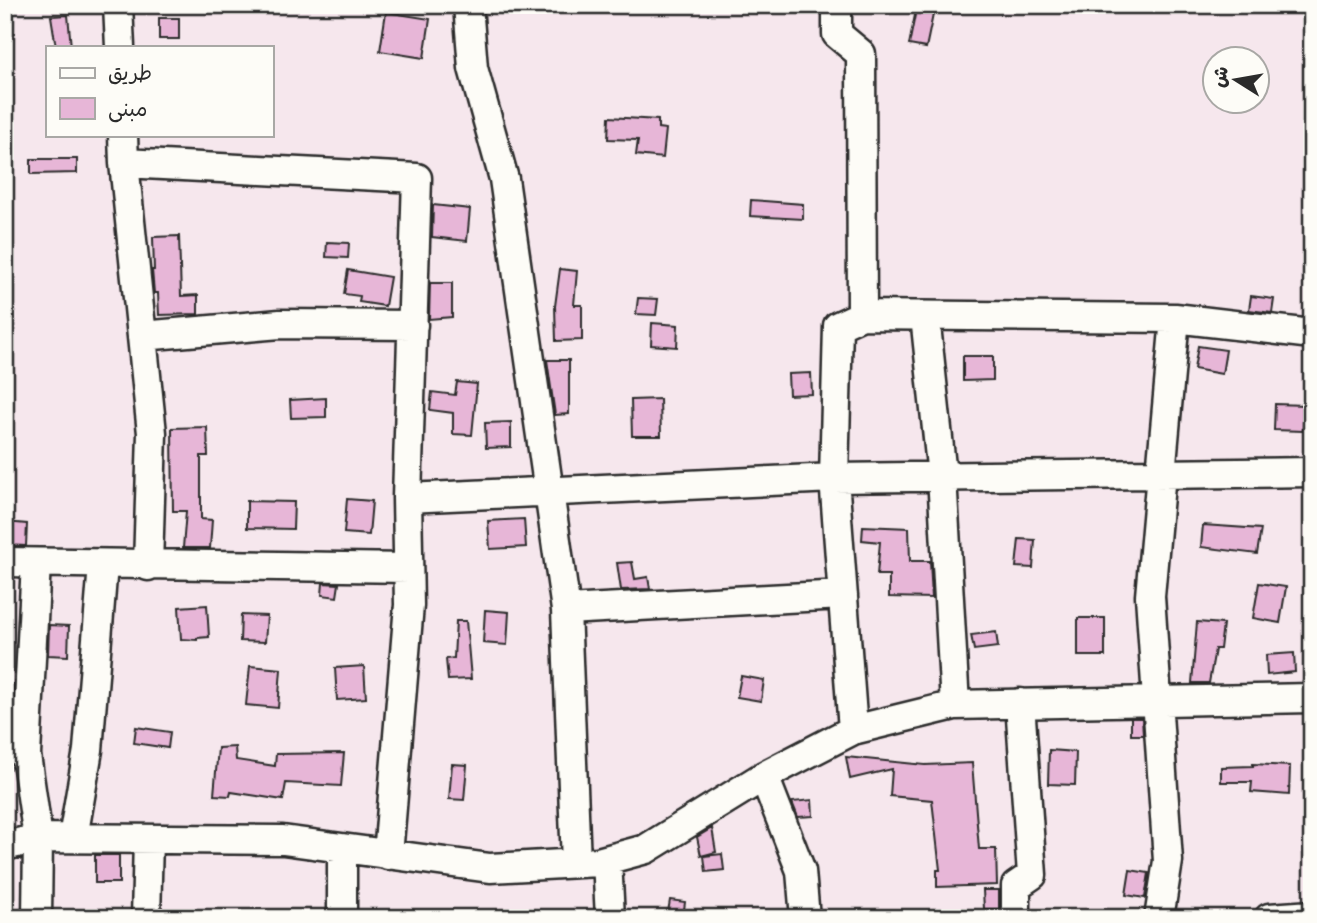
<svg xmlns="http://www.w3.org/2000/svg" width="1317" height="923" viewBox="0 0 1317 923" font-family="Dekko,'Playpen Sans Arabic',sans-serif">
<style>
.building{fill:#e7b6d7;stroke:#2b2b2b;stroke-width:2}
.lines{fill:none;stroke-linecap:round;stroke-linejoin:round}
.minor-casing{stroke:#2b2b2b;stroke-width:33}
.minor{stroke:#fdfcf7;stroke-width:28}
</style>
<rect width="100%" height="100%" fill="#f6e7ed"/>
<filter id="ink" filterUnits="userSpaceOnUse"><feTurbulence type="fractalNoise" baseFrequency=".0143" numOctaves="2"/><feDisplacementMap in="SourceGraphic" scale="14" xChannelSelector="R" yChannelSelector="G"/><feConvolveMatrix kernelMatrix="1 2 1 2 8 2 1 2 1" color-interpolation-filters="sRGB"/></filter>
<g filter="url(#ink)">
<path class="building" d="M 917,5 L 935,5 L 926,48 L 909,45 Z
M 386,12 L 430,19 L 424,58 L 380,51 Z
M 68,15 L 71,47 L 56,47 L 51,16 Z
M 159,18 L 179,18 L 179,39 L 159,39 Z
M 609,117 L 658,120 L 658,128 L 666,129 L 663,158 L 636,155 L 638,140 L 608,139 Z
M 31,159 L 77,159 L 77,173 L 31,174 Z
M 751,200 L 803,204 L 803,219 L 750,216 Z
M 433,205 L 470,209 L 467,241 L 432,237 Z
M 179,236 L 181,296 L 198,295 L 198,314 L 159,315 L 158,293 L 154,293 L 152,270 L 154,270 L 153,237 Z
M 327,242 L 349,243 L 348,258 L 326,257 Z
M 560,269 L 577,271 L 574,305 L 582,305 L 582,340 L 556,341 L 555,306 Z
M 348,270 L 390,277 L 385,306 L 359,302 L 360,296 L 344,294 Z
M 430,283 L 452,283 L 452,317 L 429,319 Z
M 1251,296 L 1274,299 L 1272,313 L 1249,310 Z
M 638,298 L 658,299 L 656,315 L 636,314 Z
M 652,323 L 678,325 L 677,347 L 651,345 Z
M 1198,346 L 1226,350 L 1222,374 L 1194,369 Z
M 963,356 L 993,356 L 993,380 L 963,381 Z
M 547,360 L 569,360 L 569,414 L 555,415 Z
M 811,373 L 812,394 L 789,395 L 788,374 Z
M 457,382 L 477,384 L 472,435 L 453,434 L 453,413 L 430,410 L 432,392 L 455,395 Z
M 326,398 L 326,417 L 291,418 L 290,400 Z
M 660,399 L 661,436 L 632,436 L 631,400 Z
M 1275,404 L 1305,405 L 1303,431 L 1274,430 Z
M 511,422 L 511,447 L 486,448 L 485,423 Z
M 207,427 L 208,456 L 201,456 L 201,519 L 212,520 L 210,548 L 183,548 L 186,511 L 173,511 L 172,428 Z
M 347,499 L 372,501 L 369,535 L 344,533 Z
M 247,501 L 294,502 L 293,529 L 247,528 Z
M 524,519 L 526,547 L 490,549 L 488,521 Z
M 5,522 L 27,524 L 26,546 L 5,545 Z
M 1203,525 L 1261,529 L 1257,554 L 1201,547 Z
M 863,526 L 909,528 L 910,561 L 930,561 L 932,598 L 889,597 L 889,575 L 877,575 L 880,542 L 862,540 Z
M 1019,539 L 1035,540 L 1033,568 L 1016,567 Z
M 632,562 L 635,579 L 648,577 L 650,589 L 621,590 L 617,563 Z
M 323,583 L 339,584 L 337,597 L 322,595 Z
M 1259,583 L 1286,587 L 1280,623 L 1253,618 Z
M 207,605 L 209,637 L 197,638 L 197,640 L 181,639 L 179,607 Z
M 485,610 L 509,612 L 507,645 L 483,643 Z
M 241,615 L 267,616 L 265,642 L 240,641 Z
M 1078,618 L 1105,618 L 1105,656 L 1078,656 Z
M 456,621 L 466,621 L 471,679 L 448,680 L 446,659 L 454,658 Z
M 1197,622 L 1223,624 L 1220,649 L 1215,649 L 1209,683 L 1192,683 Z
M 49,625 L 69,626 L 68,656 L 48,655 Z
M 996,632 L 998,647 L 974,650 L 971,635 Z
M 1294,653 L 1295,672 L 1267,675 L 1266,655 Z
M 250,666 L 281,669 L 278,708 L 246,705 Z
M 364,666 L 366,698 L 337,700 L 335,668 Z
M 741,676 L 764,680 L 761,701 L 737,697 Z
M 1131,718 L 1142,718 L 1143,735 L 1131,735 Z
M 136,727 L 170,732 L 168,748 L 134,743 Z
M 235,747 L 236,760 L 275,766 L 276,754 L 344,753 L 341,786 L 286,783 L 283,800 L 231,792 L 230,796 L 214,795 L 218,748 Z
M 1049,750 L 1076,752 L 1075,785 L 1048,784 Z
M 846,757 L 925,765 L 972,763 L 979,849 L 996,849 L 997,885 L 937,887 L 937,870 L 940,870 L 932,800 L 890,796 L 892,769 L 850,779 Z
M 452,764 L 467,765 L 464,800 L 449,799 Z
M 1253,764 L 1290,766 L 1289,795 L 1251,792 L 1252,782 L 1221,782 L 1221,767 L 1253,766 Z
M 812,800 L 813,816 L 798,817 L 792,802 Z
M 712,828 L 716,852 L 701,856 L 697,837 Z
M 722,854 L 724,870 L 706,872 L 704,856 Z
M 95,855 L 119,855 L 119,883 L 95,883 Z
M 1130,870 L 1149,873 L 1145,898 L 1126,895 Z
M 983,890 L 999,890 L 999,909 L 984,909 Z
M 670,900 L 685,902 L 683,918 L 667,918 Z"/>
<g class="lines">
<g class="minor-casing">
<path id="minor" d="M 118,5 L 120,47
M 468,5 L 473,68 L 504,179 L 566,610 L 576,863
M 837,5 L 837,34 L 861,54 L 862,315 L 838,326 L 834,478 L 853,730
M 123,135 L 124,163 L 417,178 L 407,498
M 124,163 L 152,433 L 148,566
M 862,315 L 1175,318 L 1312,334
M 925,316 L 942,476 L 955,705
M 142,336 L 280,324 L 413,325
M 5,562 L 408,568
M 566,610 L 843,595
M 5,743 L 26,755 L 38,838 L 37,918
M 26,755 L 36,563
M 764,776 L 801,871 L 805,918
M 73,838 L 88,750 L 103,565
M 5,846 L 38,838 L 283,840 L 490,868 L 598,862 L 646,849 L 764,776 L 853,730 L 955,705 L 1312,698
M 388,855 L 409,605 L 407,498 L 834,478 L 1312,472
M 607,860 L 610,918
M 146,918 L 148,839
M 342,918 L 342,848
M 1016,918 L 1016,886 L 1032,875 L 1020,703
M 1159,918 L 1168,861 L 1150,596 L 1175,318
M 1269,918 L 1312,915"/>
</g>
<use href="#minor" class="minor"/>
</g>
</g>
<rect width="1317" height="923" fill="none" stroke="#fdfcf7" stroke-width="28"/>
<rect x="14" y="14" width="1289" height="895" fill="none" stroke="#2b2b2b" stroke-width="2.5" filter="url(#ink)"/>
<rect x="46" y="46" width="228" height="91" fill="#fdfcf7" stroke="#a9a8a5" stroke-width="2"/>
<rect x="60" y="68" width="35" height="10" fill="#fdfcf7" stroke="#a9a8a5" stroke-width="2"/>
<text x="108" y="80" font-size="21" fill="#2b2b2b">طريق</text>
<rect x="60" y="98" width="35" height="21" fill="#e7b6d7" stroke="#a9a8a5" stroke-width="2"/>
<text x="108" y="116" font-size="21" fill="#2b2b2b">مبنى</text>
<g transform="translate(1236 80) rotate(281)"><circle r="33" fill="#fdfcf7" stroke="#a9a8a5" stroke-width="2"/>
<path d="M0-5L12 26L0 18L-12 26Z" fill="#2b2b2b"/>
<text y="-10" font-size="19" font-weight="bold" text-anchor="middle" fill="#2b2b2b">ش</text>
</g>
</svg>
